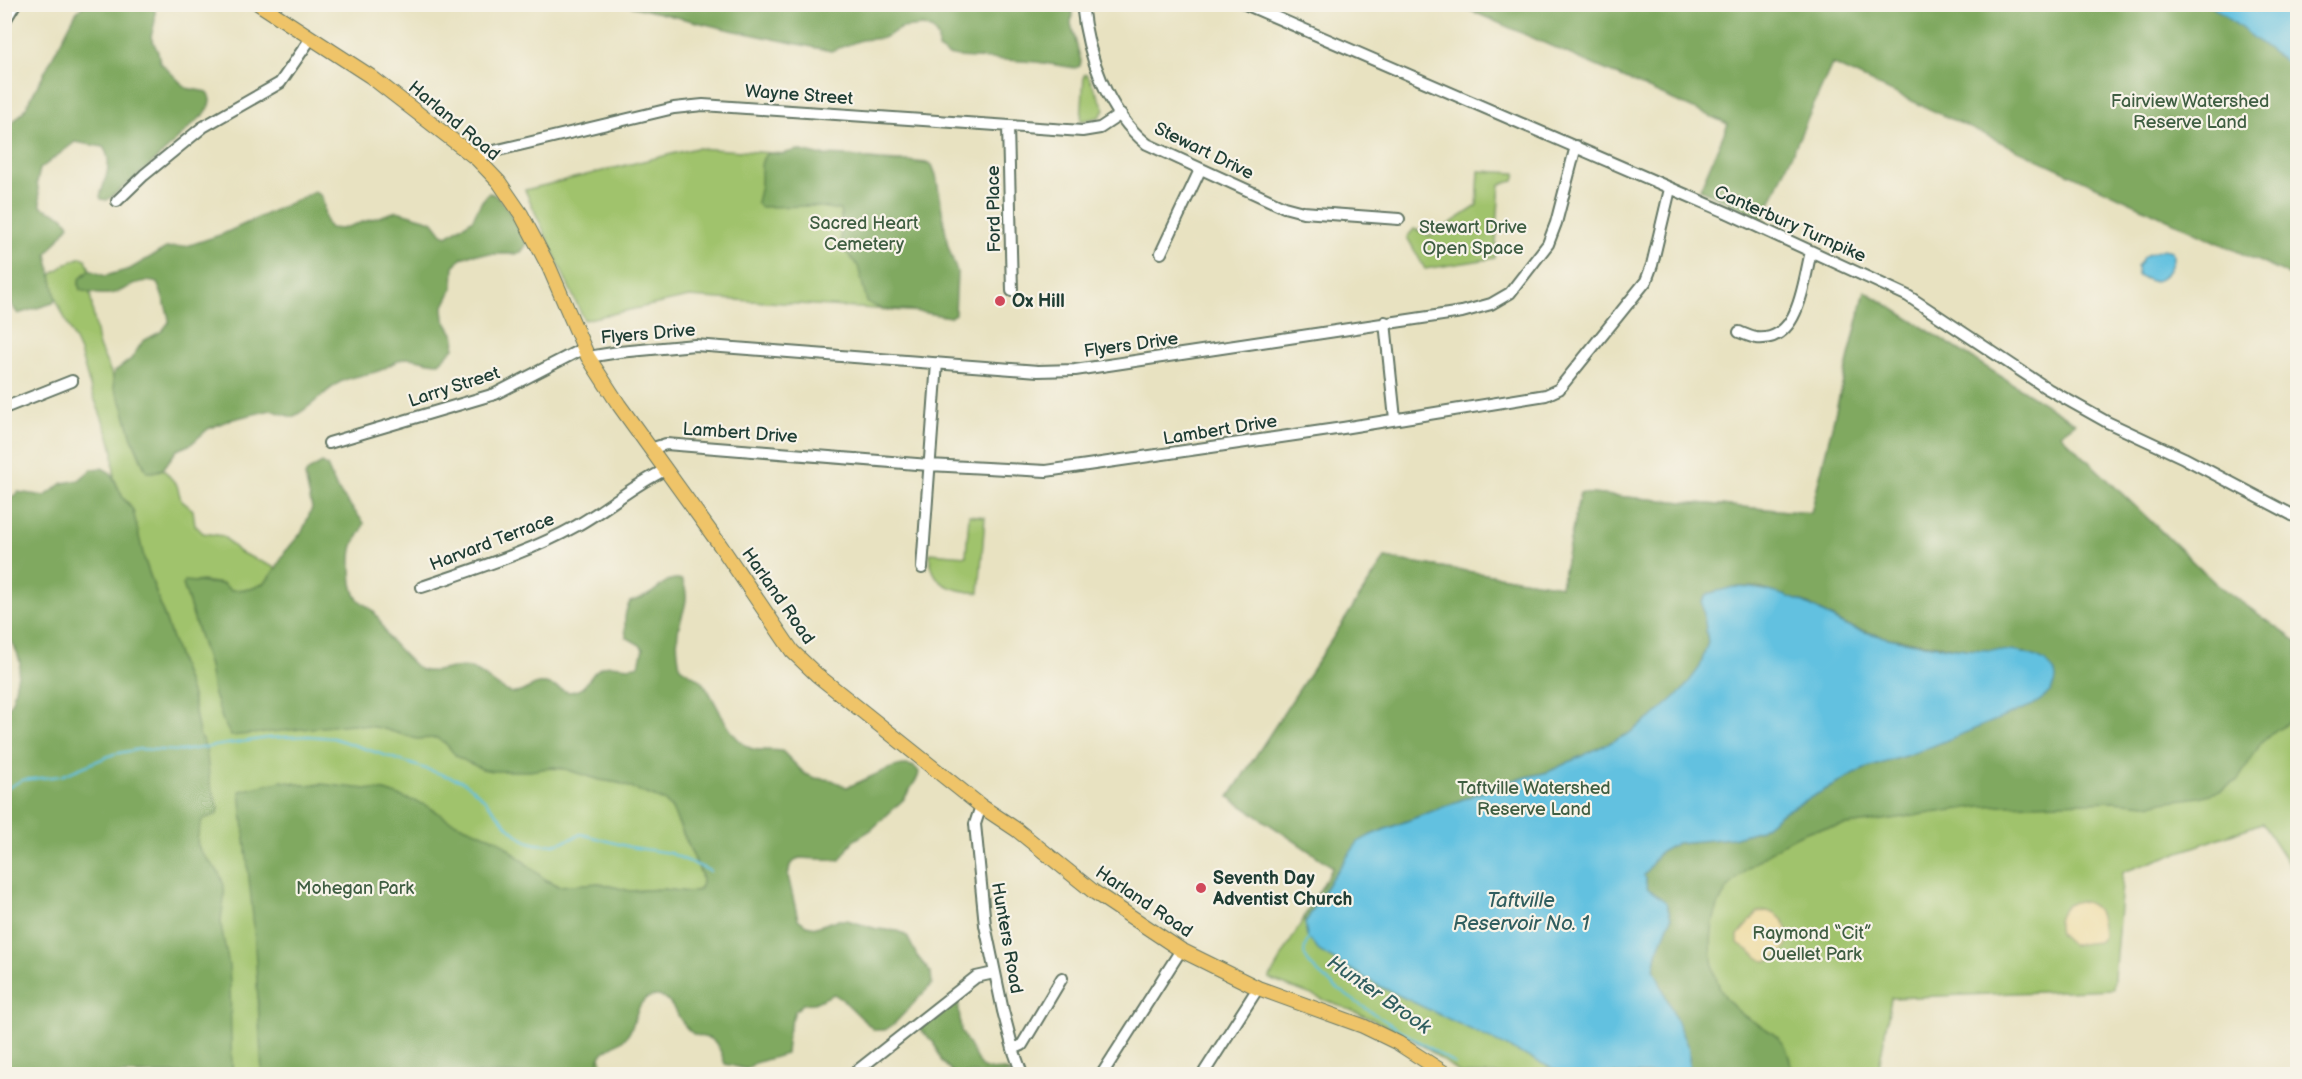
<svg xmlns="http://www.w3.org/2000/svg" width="2302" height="1079" viewBox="0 0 2302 1079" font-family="'Balsamiq Sans',sans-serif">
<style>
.green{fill:#a0c36c;stroke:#608050;stroke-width:1.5}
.forest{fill:#80a960;stroke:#50734a;stroke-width:1.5}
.sand{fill:#eeda9e;stroke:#868c69;stroke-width:1.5}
.water{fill:#62c1e0;stroke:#407f8a;stroke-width:1.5}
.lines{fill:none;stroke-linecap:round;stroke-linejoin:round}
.stream{stroke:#62c1e0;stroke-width:2}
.minor-casing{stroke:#657765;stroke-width:14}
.major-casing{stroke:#657765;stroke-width:16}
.minor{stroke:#fff;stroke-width:10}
.major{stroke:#efc469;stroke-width:14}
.poi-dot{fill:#d1495b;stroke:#f7f3e8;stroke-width:2}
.labels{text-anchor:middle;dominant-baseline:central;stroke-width:4.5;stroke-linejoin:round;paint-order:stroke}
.street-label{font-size:18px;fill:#1f3d34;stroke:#f7f3e8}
.park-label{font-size:18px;fill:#3f5e42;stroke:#f7f3e8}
.poi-label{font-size:18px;font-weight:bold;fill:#1f3d34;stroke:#f7f3e8;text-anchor:start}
.water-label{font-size:20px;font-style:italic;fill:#305e5f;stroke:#f7f3e8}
</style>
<rect width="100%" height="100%" fill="#f7f3e8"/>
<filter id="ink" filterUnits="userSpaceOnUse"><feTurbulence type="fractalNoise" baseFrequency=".0167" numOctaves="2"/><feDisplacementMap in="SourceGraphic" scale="12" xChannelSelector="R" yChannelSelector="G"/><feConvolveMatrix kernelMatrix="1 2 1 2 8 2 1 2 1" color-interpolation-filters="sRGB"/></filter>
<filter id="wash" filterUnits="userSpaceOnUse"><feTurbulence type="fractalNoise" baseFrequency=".008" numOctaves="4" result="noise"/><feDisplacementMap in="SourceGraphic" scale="24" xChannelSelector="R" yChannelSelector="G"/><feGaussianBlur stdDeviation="1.35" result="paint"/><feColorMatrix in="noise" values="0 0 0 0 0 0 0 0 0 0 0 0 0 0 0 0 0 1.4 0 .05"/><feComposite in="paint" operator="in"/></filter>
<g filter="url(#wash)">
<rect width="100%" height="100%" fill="#e8e2c1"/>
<path class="green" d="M 1087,74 L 1105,109 L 1099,117 L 1081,121 L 1084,75 Z
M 696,148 L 930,163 L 952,314 L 689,297 L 584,320 L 525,190 Z
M 1479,171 L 1516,173 L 1514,181 L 1500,184 L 1495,258 L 1425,269 L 1407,237 L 1414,229 L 1431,236 L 1477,206 Z
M 81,257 L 86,259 L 90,270 C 82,274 76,281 80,290 L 90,293 L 98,344 L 113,377 L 115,388 L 122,404 L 132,438 L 144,467 L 158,471 L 163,469 L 177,485 L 181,500 L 193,510 L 195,525 L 203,533 L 223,536 L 239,552 L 276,568 L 265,583 L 251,589 L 231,590 L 223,584 L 202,581 L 183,584 L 209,666 L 214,692 L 223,721 L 355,697 L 543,768 L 565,769 L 600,780 L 619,783 L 665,801 L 672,809 L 701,874 L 702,883 L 699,890 L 689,892 L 662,889 L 630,891 L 599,883 L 562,887 L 545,879 L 574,983 L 606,1074 L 5,1074 L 199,734 L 192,696 L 144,558 L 130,505 L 123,498 L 114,478 L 113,451 L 109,436 L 91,390 L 80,352 L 56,299 L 51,275 L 66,264 Z
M 1865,291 L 2075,423 L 2060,434 L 2216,584 L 2297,642 L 2297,877 L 2262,823 L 2123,872 L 2113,989 L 1891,998 L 1878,1074 L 1461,1074 C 1446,1063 1432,1051 1415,1041 C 1370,1015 1318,998 1269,979 L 1333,867 L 1229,797 L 1385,558 L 1561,586 L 1580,493 L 1811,513 Z
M 969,515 L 985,517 L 979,593 C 953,591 930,586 930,553 L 966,556 Z"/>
<path class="forest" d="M 84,5 L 155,5 L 155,21 L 151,37 L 158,52 L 160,62 L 186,88 L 207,92 C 212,98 210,106 205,113 C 200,119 193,123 188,129 C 162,155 136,178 107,200 L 101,199 L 100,196 C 105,180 114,161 103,147 L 75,142 L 40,169 L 37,182 L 41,206 C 51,214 63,211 69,225 L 47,254 L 56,299 L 53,303 L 18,314 L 5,297 L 4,273 L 11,256 L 11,235 L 5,206 L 5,130 L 24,111 L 76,13 Z
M 626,5 L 1073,5 L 1071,24 L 1081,61 L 1080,66 L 1075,68 L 1037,62 L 958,57 L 948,55 L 938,49 L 938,39 L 933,30 L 923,26 L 901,28 L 883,38 L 861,40 L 831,51 L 726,29 Z
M 1458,5 L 2211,5 L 2297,71 L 2297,279 L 1832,64 L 1763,219 L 1700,189 L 1728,124 Z
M 797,150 L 818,155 L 850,156 L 889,162 L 909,161 L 932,165 L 936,175 L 948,246 L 957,272 L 955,314 L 950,317 L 908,310 L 881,309 L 867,302 L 858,266 L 841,246 L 841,215 L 840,210 L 813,206 L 760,207 L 757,203 C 758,196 761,189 761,182 C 762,171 758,163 767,153 L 782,154 Z
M 314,192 C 330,195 319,217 330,228 L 341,229 L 397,211 L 432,221 L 442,234 L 447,236 L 472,220 L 482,201 L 489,193 C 504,194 519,231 527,244 L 521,252 L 515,254 L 472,254 L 462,258 L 454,266 L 453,288 L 443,308 L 444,319 L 455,337 L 454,348 L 439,363 C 427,363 417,358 407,358 C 397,359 390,366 381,370 C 367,376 350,375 337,384 C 320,395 310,409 292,417 L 271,410 L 229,420 L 208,429 L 191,444 L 177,450 L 163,469 L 153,472 L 147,472 L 132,438 L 122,404 L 114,388 L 113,377 L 114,372 L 131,359 L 143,341 L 162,331 L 169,322 C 170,317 160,288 157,283 C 139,277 129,289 114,293 C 105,296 89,293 80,290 L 79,280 L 90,270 L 105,276 L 130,269 L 166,248 L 187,246 L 223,234 Z
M 1865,291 L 2075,423 L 2060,434 L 2216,584 L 2297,642 L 2297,717 L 2277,729 L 2261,743 L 2238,780 L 2220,791 L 2200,797 L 2146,804 L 2113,801 L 1982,806 L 1812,830 C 1787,838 1743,868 1727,890 C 1706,919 1706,971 1727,999 C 1752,1033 1792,1024 1791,1074 L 1689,1074 L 1689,1050 L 1654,969 L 1657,953 L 1671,918 L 1666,902 L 1647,888 L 1644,875 L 1659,853 L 1677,843 L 1732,838 L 1760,830 L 1780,814 L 1862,770 L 1923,750 L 2025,653 L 1966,649 L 1889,638 L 1847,626 L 1808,604 L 1757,587 L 1734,587 L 1702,602 L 1708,642 L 1700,667 L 1683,691 L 1655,715 L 1628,734 L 1548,772 L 1510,781 L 1370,835 L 1305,923 L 1304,917 L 1333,867 L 1229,797 L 1385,558 L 1561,586 L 1580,493 L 1811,513 Z
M 322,463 L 327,466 L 337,489 L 364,523 C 362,533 358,535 354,543 C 349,554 351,572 352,583 C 353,587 354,593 356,596 C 360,603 368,606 373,611 C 381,619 383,630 389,639 C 394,644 416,669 421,670 C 437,675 454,664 470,668 C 484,673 495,687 509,692 C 521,696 528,686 539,684 C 553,681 564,697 578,690 C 589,686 591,670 604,666 C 617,663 627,670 639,665 L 643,649 L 640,645 L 626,637 C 625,624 623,614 630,602 C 636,600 642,598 648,595 C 660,589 667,575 682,580 C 692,600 681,613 678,632 C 676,644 678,656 680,667 C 689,674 700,678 706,687 C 718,705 728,737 750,748 C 759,752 771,749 782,751 L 805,774 L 815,778 L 832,780 L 846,787 C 863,784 907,751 919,772 L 918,777 L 904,799 L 871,830 L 853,841 L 840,860 L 799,858 L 790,865 L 788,876 L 798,919 L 806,925 L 816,927 L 837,920 L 847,920 L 877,929 L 898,931 L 907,936 L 917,956 L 931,973 L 932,984 L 894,1024 L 885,1030 L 874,1030 L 843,1000 L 834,994 L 814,1003 L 803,1004 L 795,1011 L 788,1032 L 786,1054 L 755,1063 L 746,1069 L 725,1064 C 721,1054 719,1041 708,1038 C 702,1036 696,1037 691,1032 C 679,1024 673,997 657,996 C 633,995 638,1026 626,1037 C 614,1049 590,1050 601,1074 L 262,1074 L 254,927 L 240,791 L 282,781 L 304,785 L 321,784 L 385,791 L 426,805 L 449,820 L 498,840 L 547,881 L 557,886 L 599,883 L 630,891 L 662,889 L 689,892 L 699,890 L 702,883 L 701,873 L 672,809 L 665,801 L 619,783 L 600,780 L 565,769 L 554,767 L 530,771 L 492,771 L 482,769 L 457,757 L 446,744 L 437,738 L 417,739 L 380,728 L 352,724 L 231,736 L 223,721 L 213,692 L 209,666 L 183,584 L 184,581 L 222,584 L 231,590 L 251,589 L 265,583 L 276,568 L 285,552 L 302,532 L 312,508 L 305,476 L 308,471 Z
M 102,468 L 111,473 L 123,498 L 133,510 L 144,558 L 192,696 L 199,734 L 206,748 L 210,784 L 219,809 L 216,815 L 203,819 C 184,860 218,854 224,887 C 226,900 221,910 221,923 C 222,939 228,953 229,968 C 232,1004 229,1039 233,1074 L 5,1074 L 4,717 L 13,698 L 20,665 C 20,656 12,640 5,633 L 5,503 L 18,492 L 45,496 L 63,483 L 79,480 L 92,469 Z
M 955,999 L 958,1000 L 961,1031 L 981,1067 L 988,1070 L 1005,1070 L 1012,1074 L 955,1074 L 942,1062 L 934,1043 L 921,1030 L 921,1025 L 947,1008 Z"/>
<path class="sand" d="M 2079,901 C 2100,903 2102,919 2103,937 L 2098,942 L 2072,945 L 2059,933 C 2055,917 2062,904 2079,901 Z
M 1767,911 C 1797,918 1795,958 1764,961 L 1738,943 L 1738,935 L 1758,912 Z"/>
<path class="water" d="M 2211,5 L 2297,5 L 2297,71 Z
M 2163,249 L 2172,251 C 2176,262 2165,282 2152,281 C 2148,281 2142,277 2138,275 L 2137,267 L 2144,256 Z
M 1734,587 C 1759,587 1785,594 1808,605 C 1822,611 1834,621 1848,627 C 1861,631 1875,635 1888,638 C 1913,644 1939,646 1965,649 C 1988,651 2031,647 2048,664 C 2067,680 2048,696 2033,705 L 1923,750 L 1862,770 L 1780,814 L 1760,830 L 1732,838 L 1677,843 L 1659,853 L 1644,875 L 1647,888 L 1666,902 L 1671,918 L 1657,953 L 1654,969 L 1689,1050 L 1689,1074 L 1564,1074 L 1377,985 L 1319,951 L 1307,936 L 1305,923 L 1331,879 L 1358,842 L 1371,835 L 1510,781 L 1548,772 L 1628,734 L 1655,715 L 1682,691 L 1700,667 L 1708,642 L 1702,602 L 1707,594 Z"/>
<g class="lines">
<path class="stream" d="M 4,790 L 22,780 L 61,776 L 114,754 L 140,749 L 181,751 L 268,738 L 308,736 L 333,738 L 462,781 C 507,808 513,870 581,834 L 630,847 L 670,853 L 710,871
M 1309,938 C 1306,944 1303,950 1305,956 C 1318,986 1424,1043 1455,1064"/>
</g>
</g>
<g filter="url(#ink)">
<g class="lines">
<g class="minor-casing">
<path id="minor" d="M 1082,4 C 1087,54 1107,112 1147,144 L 1284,207 L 1303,212 L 1399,219
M 1245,4 L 1728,213 L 1908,296 L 2048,389 L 2107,422 L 2184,458 L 2298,518
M 4,22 L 15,4
M 1008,126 L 1012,291
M 477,159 L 490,152 L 674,108 L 703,105 L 1082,131 L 1100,128 L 1121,114
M 117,201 L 144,175 L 203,127 L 280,83 L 311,38
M 1161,253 L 1200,170
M 1385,322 L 1395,419
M 1739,332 C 1744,334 1751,337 1756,338 C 1800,343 1803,281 1811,252
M 588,357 L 619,352 L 695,345 L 1038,371 L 1075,370 L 1462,312 L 1491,304 L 1510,293 L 1548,244 L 1556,223 L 1576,146
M 4,408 L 72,381
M 329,443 L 495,394 L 584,348
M 650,449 L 666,444 L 929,465 L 1046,471 L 1343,428 L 1546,395 L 1559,389 L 1646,281 L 1652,265 L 1670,189
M 922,568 L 937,363
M 422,587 C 474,569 528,553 576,526 C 607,509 633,485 665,470
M 981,806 L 975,824 L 985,925 L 1003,1011 L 1013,1049 L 1022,1074
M 1013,1049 L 1022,1045 L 1062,978
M 853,1074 L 976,977 L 994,973
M 1102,1074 L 1181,950
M 1203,1074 L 1258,988"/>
</g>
<g class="major-casing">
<path id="major" d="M 259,4 L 370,76 L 477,159 L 499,182 L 521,214 L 549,267 L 588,357 L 619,405 L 720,545 L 792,651 L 817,675 L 981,806 L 1017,830 L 1094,892 L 1181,950 L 1258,988 L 1363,1026 L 1398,1043 L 1446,1074"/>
</g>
<use href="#minor" class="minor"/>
<use href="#major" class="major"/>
</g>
</g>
<g class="poi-dot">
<circle cx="1000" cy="301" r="6"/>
<circle cx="1201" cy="888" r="6"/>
</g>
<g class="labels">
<g class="street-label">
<text transform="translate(799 95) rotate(4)">Wayne Street</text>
<text transform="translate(454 121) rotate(40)">Harland Road</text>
<text transform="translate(1204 151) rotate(26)">Stewart Drive</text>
<text transform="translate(994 209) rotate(-91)">Ford Place</text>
<text transform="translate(1790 224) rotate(24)">Canterbury Turnpike</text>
<text transform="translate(648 334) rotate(-5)">Flyers Drive</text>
<text transform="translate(1131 345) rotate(-8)">Flyers Drive</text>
<text transform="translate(454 387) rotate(-18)">Larry Street</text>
<text transform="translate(1220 430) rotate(-9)">Lambert Drive</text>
<text transform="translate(740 433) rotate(4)">Lambert Drive</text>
<text transform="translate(492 542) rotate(-21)">Harvard Terrace</text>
<text transform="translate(778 596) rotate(55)">Harland Road</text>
<text transform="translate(1144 902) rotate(34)">Harland Road</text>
<text transform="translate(1007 938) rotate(80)">Hunters Road</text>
</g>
<g class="park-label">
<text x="2190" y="101">Fairview Watershed<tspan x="2190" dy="21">Reserve Land</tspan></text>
<text x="864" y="223">Sacred Heart<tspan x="864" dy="21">Cemetery</tspan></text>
<text x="1473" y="227">Stewart Drive<tspan x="1473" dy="21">Open Space</tspan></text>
<text x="1534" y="788">Taftville Watershed<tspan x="1534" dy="21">Reserve Land</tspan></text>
<text x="355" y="888">Mohegan Park</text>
<text x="1812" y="933">Raymond “Cit”<tspan x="1812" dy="21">Ouellet Park</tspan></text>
</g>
<g class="poi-label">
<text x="1012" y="301">Ox Hill</text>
<text x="1213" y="878">Seventh Day<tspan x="1213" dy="21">Adventist Church</tspan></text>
</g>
<g class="water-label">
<text x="1521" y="901">Taftville<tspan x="1521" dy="23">Reservoir No. 1</tspan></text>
<text transform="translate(1379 995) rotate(35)">Hunter Brook</text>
</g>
</g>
<rect width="2302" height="1079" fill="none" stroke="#f7f3e8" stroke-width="24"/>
</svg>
